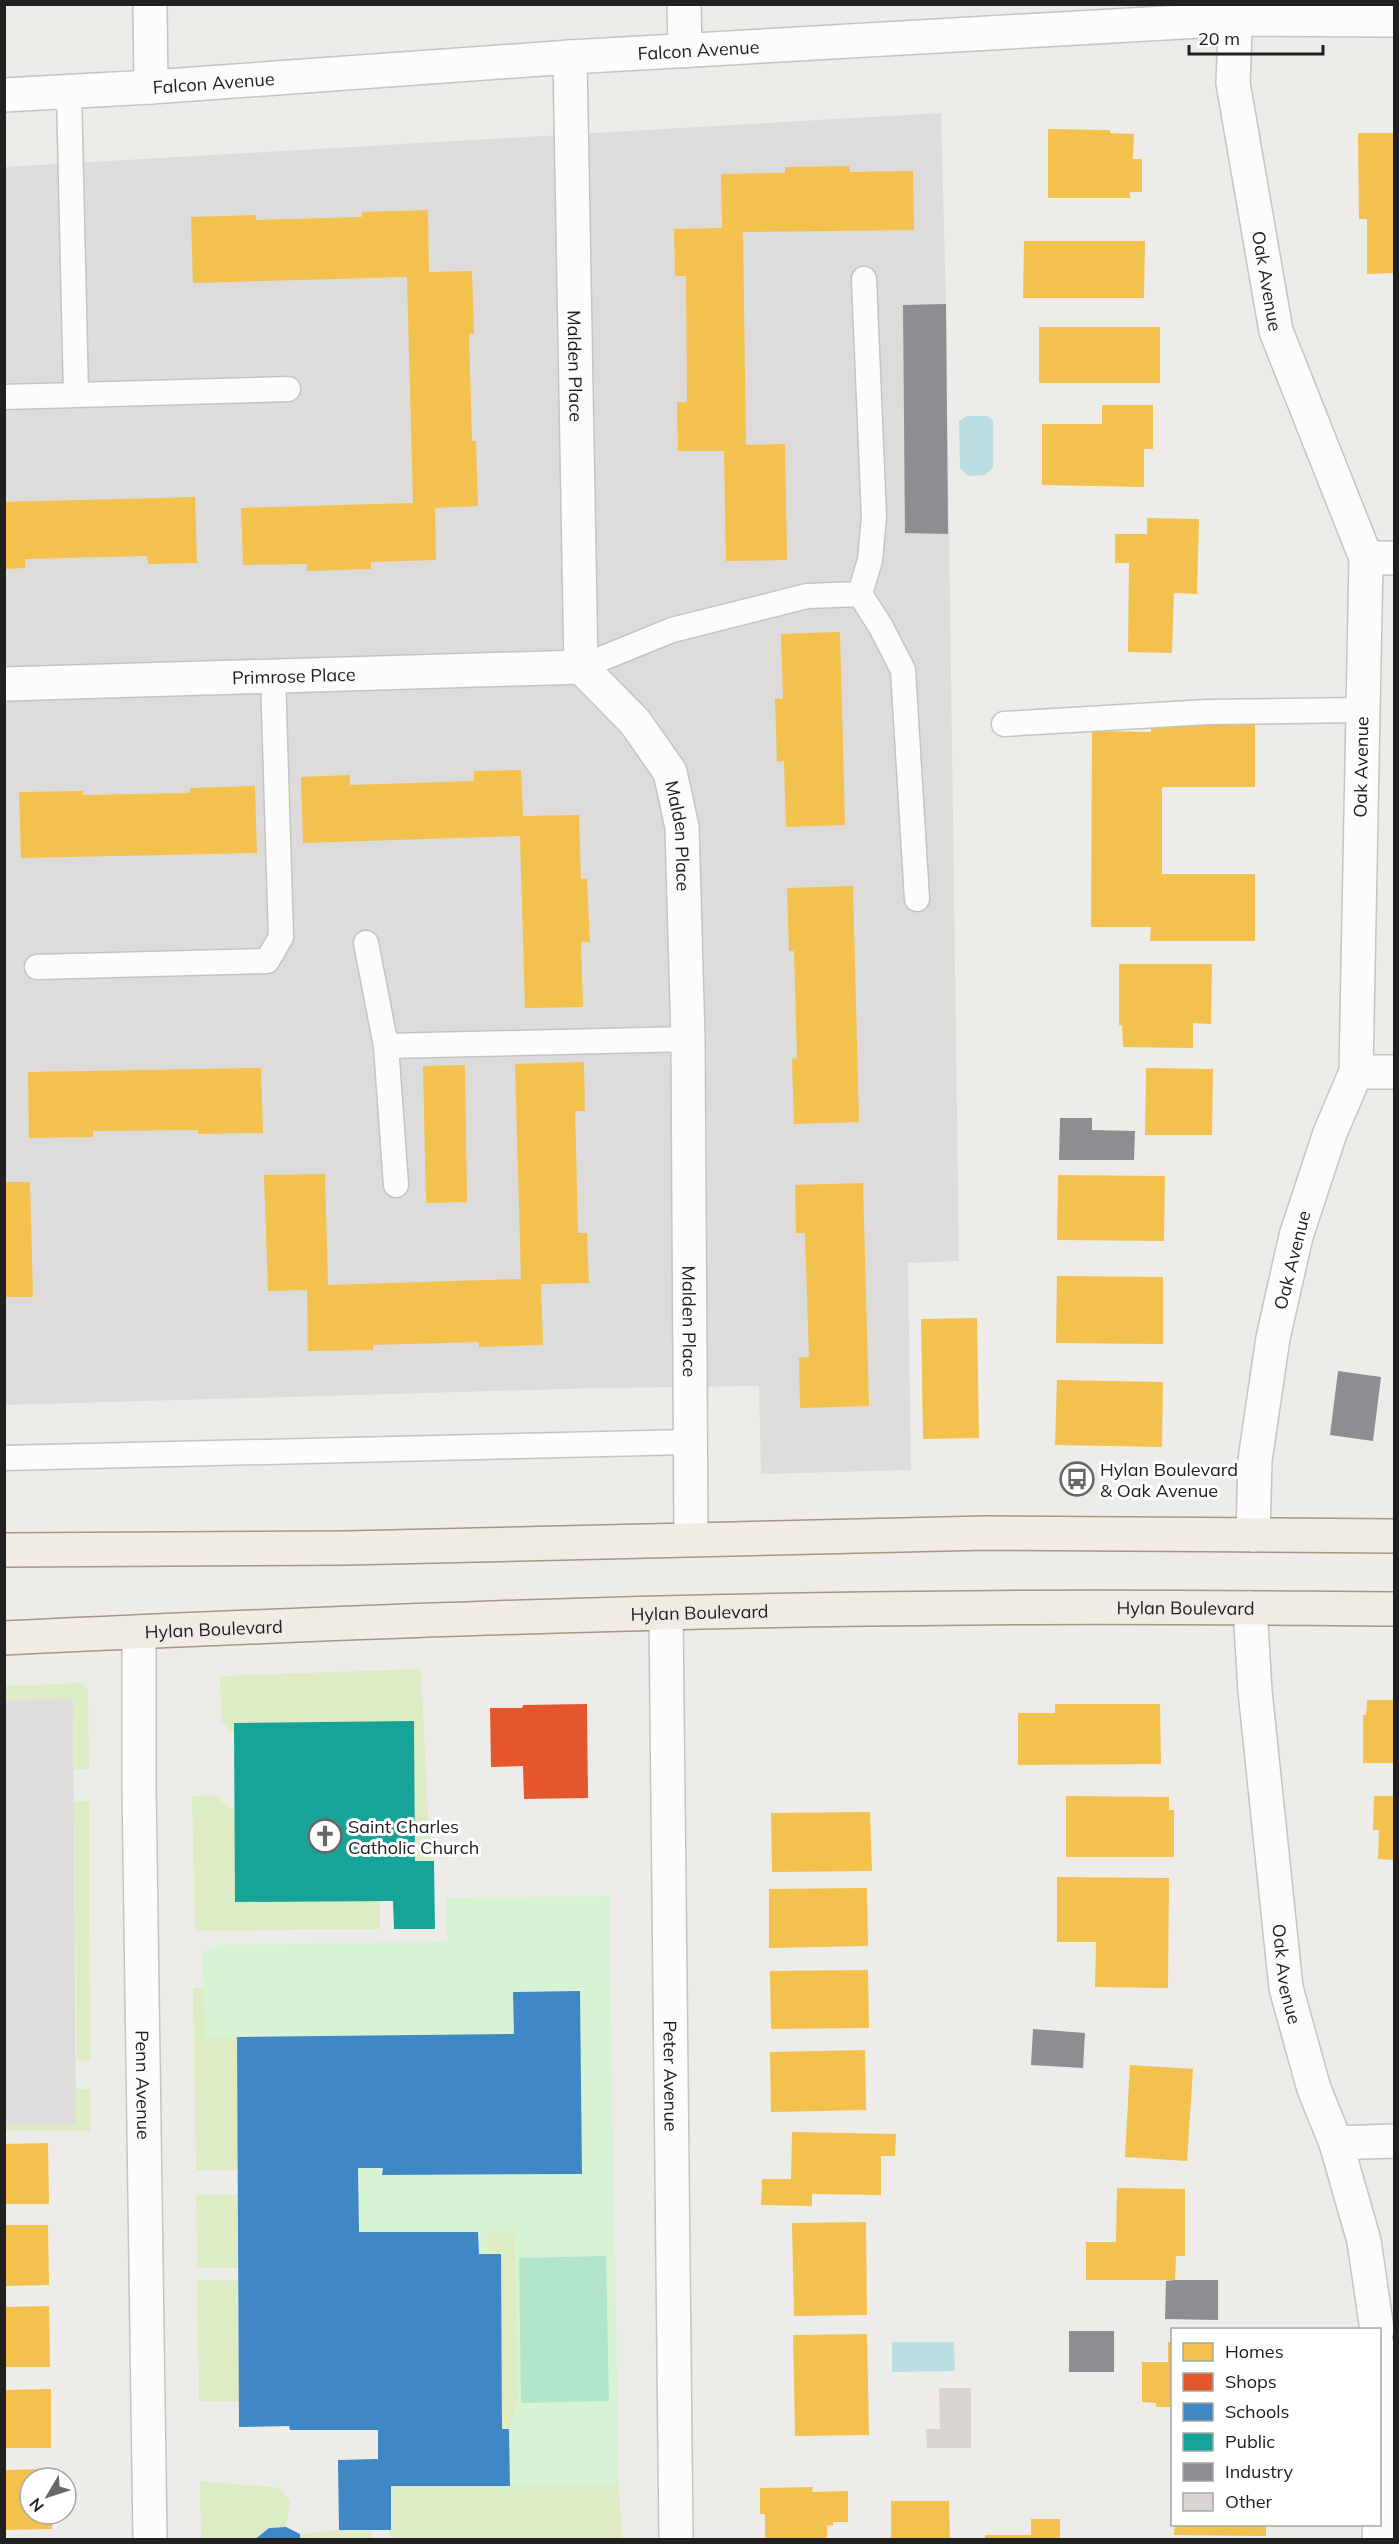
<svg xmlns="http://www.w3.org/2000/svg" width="1399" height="2544" viewBox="0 0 1399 2544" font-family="Mulish,sans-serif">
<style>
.residential{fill:#dddcda}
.grass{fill:#deecc6}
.park{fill:#d6f4d4}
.pitch{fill:#b2e6cb}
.parking{fill:#dedddc}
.water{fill:#bbdee2}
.homes{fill:#f2c14e}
.shops{fill:#e4572e}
.schools{fill:#3f88c5}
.public{fill:#17a398}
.industry{fill:#8d8d92}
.building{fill:#d7d4d1}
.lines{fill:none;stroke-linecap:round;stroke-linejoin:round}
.lane-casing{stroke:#c5c4c3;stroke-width:27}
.street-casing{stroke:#c5c4c3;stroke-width:36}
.primary-casing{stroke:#a59784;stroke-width:36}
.lane{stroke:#fcfcfc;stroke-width:24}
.street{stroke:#fcfcfc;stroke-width:33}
.primary{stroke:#f1ebe5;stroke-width:33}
.labels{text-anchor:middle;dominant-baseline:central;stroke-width:6;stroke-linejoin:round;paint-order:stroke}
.street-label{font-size:18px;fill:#202020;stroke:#fff}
.poi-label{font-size:18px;fill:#202020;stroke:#fff;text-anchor:start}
</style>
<rect width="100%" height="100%" fill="#eeece9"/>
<path class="residential" d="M 941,113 L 946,304 L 959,1261 L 908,1263 L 911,1470 L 761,1474 L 759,1386 L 601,1388 L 5,1405 L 5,167 Z"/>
<path class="grass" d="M 421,1669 L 429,1833 L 434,1861 L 415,1861 L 414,1721 L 234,1723 L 234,1734 L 221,1721 L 220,1676 Z
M 81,1683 L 88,1689 L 89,1769 L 74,1770 L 73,1699 L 5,1700 L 4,1686 Z
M 213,1795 L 235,1811 L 380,1901 L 380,1929 L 195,1931 L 192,1796 Z
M 89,1801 L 90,2061 L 77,2060 L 74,1802 Z
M 193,1988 L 204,1988 L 206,2037 L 237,2037 L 238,2170 L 196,2170 Z
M 76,2089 L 90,2089 L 90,2131 L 5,2131 L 4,2125 L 76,2125 Z
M 196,2195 L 238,2195 L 238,2268 L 197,2268 Z
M 487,2233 L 515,2233 L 518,2400 L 509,2429 L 502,2429 L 501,2255 L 487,2255 Z
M 197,2280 L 238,2280 L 239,2401 L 199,2401 Z
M 200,2481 L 272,2487 L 282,2490 L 290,2502 L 286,2527 L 269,2528 L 254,2539 L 201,2539 Z
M 619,2484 L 622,2539 L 392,2540 L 388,2530 L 391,2529 L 391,2486 Z
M 339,2530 L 369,2530 L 375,2539 L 300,2539 L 300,2534 Z"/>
<path class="park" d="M 609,1896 L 619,2484 L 510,2486 L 509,2429 L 518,2400 L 515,2233 L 487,2233 L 487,2255 L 479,2254 L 478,2232 L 359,2232 L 358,2168 L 383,2168 L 383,2175 L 582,2174 L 580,1991 L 514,1992 L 514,2034 L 206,2037 L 202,1953 L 218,1945 L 447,1942 L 446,1898 Z"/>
<path class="pitch" d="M 606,2256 L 609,2401 L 521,2403 L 519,2258 Z"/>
<path class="parking" d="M 95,162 L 97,221 L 107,231 L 109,321 L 114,324 L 190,323 L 193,359 L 195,356 L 195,323 L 304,321 L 304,354 L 311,362 L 314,388 L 305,396 L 305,409 L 192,415 L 195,456 L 5,460 L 4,328 L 52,326 L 49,304 L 48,229 L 60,223 L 57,164 Z
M 73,1699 L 76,2125 L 5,2125 L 5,1700 Z"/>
<path class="water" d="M 967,416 L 987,416 L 993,421 L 993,468 L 985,475 L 968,476 L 960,468 L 959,421 Z
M 892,2342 L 954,2342 L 955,2371 L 892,2372 Z"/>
<path class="homes" d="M 1048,129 L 1110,130 L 1110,133 L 1134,134 L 1133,159 L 1142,159 L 1142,192 L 1130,192 L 1130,198 L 1048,198 Z
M 1358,133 L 1394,133 L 1394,273 L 1367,274 L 1367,219 L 1359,219 Z
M 849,166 L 850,172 L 913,171 L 914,230 L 743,232 L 746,445 L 785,444 L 787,560 L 726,561 L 724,451 L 678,451 L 677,402 L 687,402 L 686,276 L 675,276 L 674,229 L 722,228 L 721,174 L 785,173 L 785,167 Z
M 428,210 L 429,272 L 472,271 L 474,334 L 469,334 L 472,441 L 476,441 L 478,506 L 435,508 L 436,560 L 371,562 L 371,569 L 307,571 L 307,564 L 243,565 L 241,508 L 413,503 L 407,277 L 193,283 L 191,217 L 256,215 L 256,220 L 362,217 L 362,212 Z
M 1024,241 L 1145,241 L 1144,298 L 1023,298 Z
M 1039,327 L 1160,327 L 1160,383 L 1039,383 Z
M 1102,405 L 1153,405 L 1153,449 L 1144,449 L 1144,487 L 1042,485 L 1042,424 L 1102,424 Z
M 195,497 L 197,563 L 148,564 L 147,556 L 25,559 L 25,568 L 4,569 L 4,502 Z
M 1147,518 L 1199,519 L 1197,594 L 1174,593 L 1172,653 L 1128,652 L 1129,563 L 1115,563 L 1115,534 L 1147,534 Z
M 840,632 L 845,825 L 786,827 L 784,761 L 777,762 L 775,698 L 783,699 L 781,634 Z
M 1151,718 L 1255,719 L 1255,787 L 1162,787 L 1162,874 L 1255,874 L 1255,941 L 1150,941 L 1151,927 L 1091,927 L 1092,731 L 1151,732 Z
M 521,770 L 523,816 L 579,815 L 581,879 L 587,879 L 590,942 L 581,942 L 583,1007 L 525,1008 L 520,836 L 303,843 L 301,777 L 350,775 L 350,785 L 413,783 L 474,781 L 474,771 Z
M 255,786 L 257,853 L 21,858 L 19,792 L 83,791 L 83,795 L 190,793 L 190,788 Z
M 853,886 L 859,1122 L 794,1124 L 792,1059 L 797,1058 L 794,951 L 789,951 L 787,888 Z
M 1119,964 L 1212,964 L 1211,1024 L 1193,1023 L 1193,1048 L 1123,1047 L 1122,1025 L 1119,1025 Z
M 584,1062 L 585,1111 L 575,1111 L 576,1148 L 578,1233 L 587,1233 L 589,1283 L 541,1284 L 543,1345 L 479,1347 L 479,1342 L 373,1345 L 373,1350 L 308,1351 L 307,1290 L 268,1291 L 264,1175 L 325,1174 L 328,1285 L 521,1279 L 515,1064 Z
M 465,1065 L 467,1202 L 426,1203 L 423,1066 Z
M 261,1068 L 263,1133 L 198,1134 L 198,1130 L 93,1131 L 93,1137 L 29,1138 L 28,1072 Z
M 1146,1068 L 1213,1069 L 1212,1135 L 1145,1135 Z
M 1058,1175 L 1165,1176 L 1164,1241 L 1057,1240 Z
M 4,1182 L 30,1182 L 33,1297 L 4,1297 Z
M 863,1183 L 869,1406 L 800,1408 L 799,1358 L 809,1357 L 805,1233 L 796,1233 L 795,1185 Z
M 1057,1276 L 1163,1277 L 1163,1344 L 1056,1343 Z
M 977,1318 L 979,1438 L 923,1439 L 921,1319 Z
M 1057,1380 L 1163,1382 L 1162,1447 L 1055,1445 Z
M 1367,1700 L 1394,1700 L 1394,1763 L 1363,1763 L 1363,1715 L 1366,1715 Z
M 1055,1704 L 1160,1704 L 1161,1764 L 1018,1765 L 1018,1713 L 1055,1713 Z
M 1066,1796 L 1169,1797 L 1169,1810 L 1174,1810 L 1174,1857 L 1066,1857 Z
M 1374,1796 L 1394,1796 L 1394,1860 L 1378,1859 L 1379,1830 L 1373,1830 Z
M 870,1812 L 872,1871 L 772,1872 L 771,1813 Z
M 1057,1877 L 1169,1878 L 1168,1988 L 1095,1987 L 1096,1942 L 1057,1942 Z
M 867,1888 L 868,1946 L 769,1948 L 769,1889 Z
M 868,1970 L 869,2028 L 771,2029 L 770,1971 Z
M 865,2050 L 866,2110 L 771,2112 L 770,2052 Z
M 1130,2065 L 1193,2069 L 1187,2161 L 1125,2157 Z
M 792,2132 L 896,2134 L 895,2156 L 881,2156 L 881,2195 L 812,2194 L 812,2206 L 761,2205 L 762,2179 L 791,2179 Z
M 48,2143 L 49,2204 L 4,2204 L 4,2144 Z
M 1117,2188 L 1185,2189 L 1185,2256 L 1176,2256 L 1175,2280 L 1086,2280 L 1086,2242 L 1116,2242 Z
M 866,2222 L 867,2315 L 794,2316 L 792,2223 Z
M 4,2225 L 48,2225 L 49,2285 L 4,2286 Z
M 49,2306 L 50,2367 L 4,2367 L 4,2307 Z
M 867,2334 L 869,2435 L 795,2436 L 793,2335 Z
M 1168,2342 L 1172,2342 L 1172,2407 L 1156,2407 L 1156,2403 L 1142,2402 L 1142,2362 L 1168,2362 Z
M 51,2389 L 51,2448 L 4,2448 L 4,2390 Z
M 51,2469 L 51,2478 L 30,2478 L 30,2514 L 52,2514 L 52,2529 L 4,2530 L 4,2470 Z
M 813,2487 L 812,2492 L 848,2491 L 848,2522 L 833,2522 L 833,2525 L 827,2526 L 827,2540 L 765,2540 L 765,2514 L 760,2514 L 760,2488 Z
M 891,2501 L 949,2501 L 950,2540 L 891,2540 Z
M 1031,2519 L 1060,2519 L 1060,2540 L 985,2540 L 985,2535 L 1031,2535 Z
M 1175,2524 L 1266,2524 L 1266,2536 L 1174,2535 Z"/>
<path class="shops" d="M 587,1704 L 588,1798 L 524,1799 L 523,1766 L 491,1767 L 490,1708 L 522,1708 L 523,1705 Z"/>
<path class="schools" d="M 580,1991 L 582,2174 L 382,2175 L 383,2168 L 358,2168 L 359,2232 L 478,2232 L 479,2254 L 501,2254 L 502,2429 L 509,2429 L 510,2486 L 391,2486 L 391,2530 L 339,2530 L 338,2460 L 378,2459 L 378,2430 L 290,2430 L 289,2426 L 239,2427 L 237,2037 L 514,2034 L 513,1992 Z
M 286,2527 L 300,2534 L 300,2540 L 254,2540 L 269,2528 Z"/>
<path class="public" d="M 414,1721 L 415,1861 L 434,1861 L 435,1929 L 394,1929 L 393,1901 L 235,1902 L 234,1723 Z"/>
<path class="industry" d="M 946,304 L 948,534 L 905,533 L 903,305 Z
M 1060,1118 L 1092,1118 L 1092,1130 L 1135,1131 L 1134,1160 L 1059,1160 Z
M 1338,1371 L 1381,1377 L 1373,1441 L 1330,1435 Z
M 1033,2029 L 1085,2033 L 1083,2068 L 1031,2065 Z
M 1175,2280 L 1218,2280 L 1218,2320 L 1165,2319 L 1166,2281 Z
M 1069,2331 L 1114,2331 L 1114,2372 L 1069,2372 Z"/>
<path class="building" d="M 939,2388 L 971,2388 L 971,2448 L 927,2448 L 926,2429 L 940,2429 Z"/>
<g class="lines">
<g class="lane-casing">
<path id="lane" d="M 76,395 L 288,389
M 4,397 L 76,395 L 69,91
M 860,594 L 870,560 L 874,517 L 864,279
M 581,667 L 672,630 L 807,596 L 860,594 L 881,627 L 903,670 L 917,899
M 1004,724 L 1207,712 L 1363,710
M 366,943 L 386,1046 L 396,1185
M 37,967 L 267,961 L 281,937 L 273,676
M 386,1046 L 688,1039
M 4,1458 L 689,1442"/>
</g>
<g class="street-casing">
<g id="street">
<path d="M 150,4 L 151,87"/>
<path d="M 684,4 L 685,51"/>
<path id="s1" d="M 1236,4 L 1233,83 L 1276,331 L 1366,558 L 1356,1072 L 1330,1133 L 1296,1236 L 1273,1338 L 1255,1460 L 1253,1535"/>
<path id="s2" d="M 570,57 L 581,667 L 635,722 L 670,772 L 682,827 L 688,1039 L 691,1539"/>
<path id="s3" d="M 4,95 L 151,87 L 570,57 L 1235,19 L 1394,20"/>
<path d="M 1366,558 L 1394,558"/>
<path id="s4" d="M 4,684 L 581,667"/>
<path d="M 1356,1072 L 1394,1072"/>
<path id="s5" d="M 1250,1608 L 1255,1691 L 1286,1988 L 1314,2089 L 1336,2143 L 1364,2241 L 1377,2330"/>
<path id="s6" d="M 666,1614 L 676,2540"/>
<path id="s7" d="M 139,1632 L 139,1784 L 150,2540"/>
<path d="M 1336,2143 L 1394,2141"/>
<path d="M 1379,2540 L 1383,2463 L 1380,2350"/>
</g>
</g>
<g class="primary-casing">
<g id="primary">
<path d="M 4,1550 L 347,1548 L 986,1533 L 1394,1536"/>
<path id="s8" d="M 4,1638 C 325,1623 647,1610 968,1608 C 1110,1606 1252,1608 1394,1609"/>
</g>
</g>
<use href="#lane" class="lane"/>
<use href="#street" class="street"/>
<use href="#primary" class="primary"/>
</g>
<defs>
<g id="bus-ring" transform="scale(1.725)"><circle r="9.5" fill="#fff" stroke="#686766" stroke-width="1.5"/><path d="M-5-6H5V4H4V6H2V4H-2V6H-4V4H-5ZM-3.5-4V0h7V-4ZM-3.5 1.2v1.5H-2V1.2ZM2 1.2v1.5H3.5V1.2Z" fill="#686766"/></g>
<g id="church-ring" transform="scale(1.725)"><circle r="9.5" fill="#fff" stroke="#686766" stroke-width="1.5"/><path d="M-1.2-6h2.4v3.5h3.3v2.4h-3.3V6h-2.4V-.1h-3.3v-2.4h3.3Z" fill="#686766"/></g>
</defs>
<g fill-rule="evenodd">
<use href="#bus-ring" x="1077" y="1479"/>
<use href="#church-ring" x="325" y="1836"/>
</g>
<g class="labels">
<g class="street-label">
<text stroke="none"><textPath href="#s3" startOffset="696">Falcon Avenue</textPath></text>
<text stroke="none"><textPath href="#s3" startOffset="210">Falcon Avenue</textPath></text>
<text stroke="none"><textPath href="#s1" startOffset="280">Oak Avenue</textPath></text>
<text stroke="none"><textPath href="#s2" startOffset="309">Malden Place</textPath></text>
<text stroke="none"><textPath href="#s4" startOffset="290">Primrose Place</textPath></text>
<text transform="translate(1361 767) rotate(-89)">Oak Avenue</text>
<text stroke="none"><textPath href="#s2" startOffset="813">Malden Place</textPath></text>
<text transform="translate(1292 1260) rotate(-76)">Oak Avenue</text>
<text stroke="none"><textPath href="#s2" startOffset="1299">Malden Place</textPath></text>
<text stroke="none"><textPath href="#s8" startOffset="1182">Hylan Boulevard</textPath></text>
<text stroke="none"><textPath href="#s8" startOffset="696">Hylan Boulevard</textPath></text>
<text stroke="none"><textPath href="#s8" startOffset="210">Hylan Boulevard</textPath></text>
<text stroke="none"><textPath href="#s5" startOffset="368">Oak Avenue</textPath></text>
<text stroke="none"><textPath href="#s6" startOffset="462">Peter Avenue</textPath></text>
<text stroke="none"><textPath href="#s7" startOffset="453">Penn Avenue</textPath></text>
</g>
<g class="poi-label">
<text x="1100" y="1469">Hylan Boulevard<tspan x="1100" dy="21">&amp; Oak Avenue</tspan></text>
<text x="348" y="1826">Saint Charles<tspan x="348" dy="21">Catholic Church</tspan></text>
</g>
</g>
<rect width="1399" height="2544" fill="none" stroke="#202020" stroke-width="12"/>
<rect x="1171" y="2328" width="210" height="198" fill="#ffffff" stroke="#a6a6a6" stroke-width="1.5"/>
<rect x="1183" y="2343" width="30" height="18" fill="#f2c14e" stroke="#a6a6a6" stroke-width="1.5"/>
<text x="1225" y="2358" font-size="18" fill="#202020">Homes</text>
<rect x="1183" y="2373" width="30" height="18" fill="#e4572e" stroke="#a6a6a6" stroke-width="1.5"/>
<text x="1225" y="2388" font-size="18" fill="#202020">Shops</text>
<rect x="1183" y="2403" width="30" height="18" fill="#3f88c5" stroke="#a6a6a6" stroke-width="1.5"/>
<text x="1225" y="2418" font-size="18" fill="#202020">Schools</text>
<rect x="1183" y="2433" width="30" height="18" fill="#17a398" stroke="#a6a6a6" stroke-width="1.5"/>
<text x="1225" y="2448" font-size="18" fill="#202020">Public</text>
<rect x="1183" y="2463" width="30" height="18" fill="#8d8d92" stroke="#a6a6a6" stroke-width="1.5"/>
<text x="1225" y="2478" font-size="18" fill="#202020">Industry</text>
<rect x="1183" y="2493" width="30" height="18" fill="#d7d4d1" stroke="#a6a6a6" stroke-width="1.5"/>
<text x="1225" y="2508" font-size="18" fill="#202020">Other</text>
<g transform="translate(48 2496) rotate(231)"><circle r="28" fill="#ffffff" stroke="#a6a6a6" stroke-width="1.5"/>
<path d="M0-4.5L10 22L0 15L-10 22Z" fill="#686766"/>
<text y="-9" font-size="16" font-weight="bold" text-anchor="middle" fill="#202020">N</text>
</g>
<path d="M1189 45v9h134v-9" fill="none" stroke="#202020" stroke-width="3"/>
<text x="1198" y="45" font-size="18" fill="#202020" stroke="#ffffff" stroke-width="4.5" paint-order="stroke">20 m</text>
</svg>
